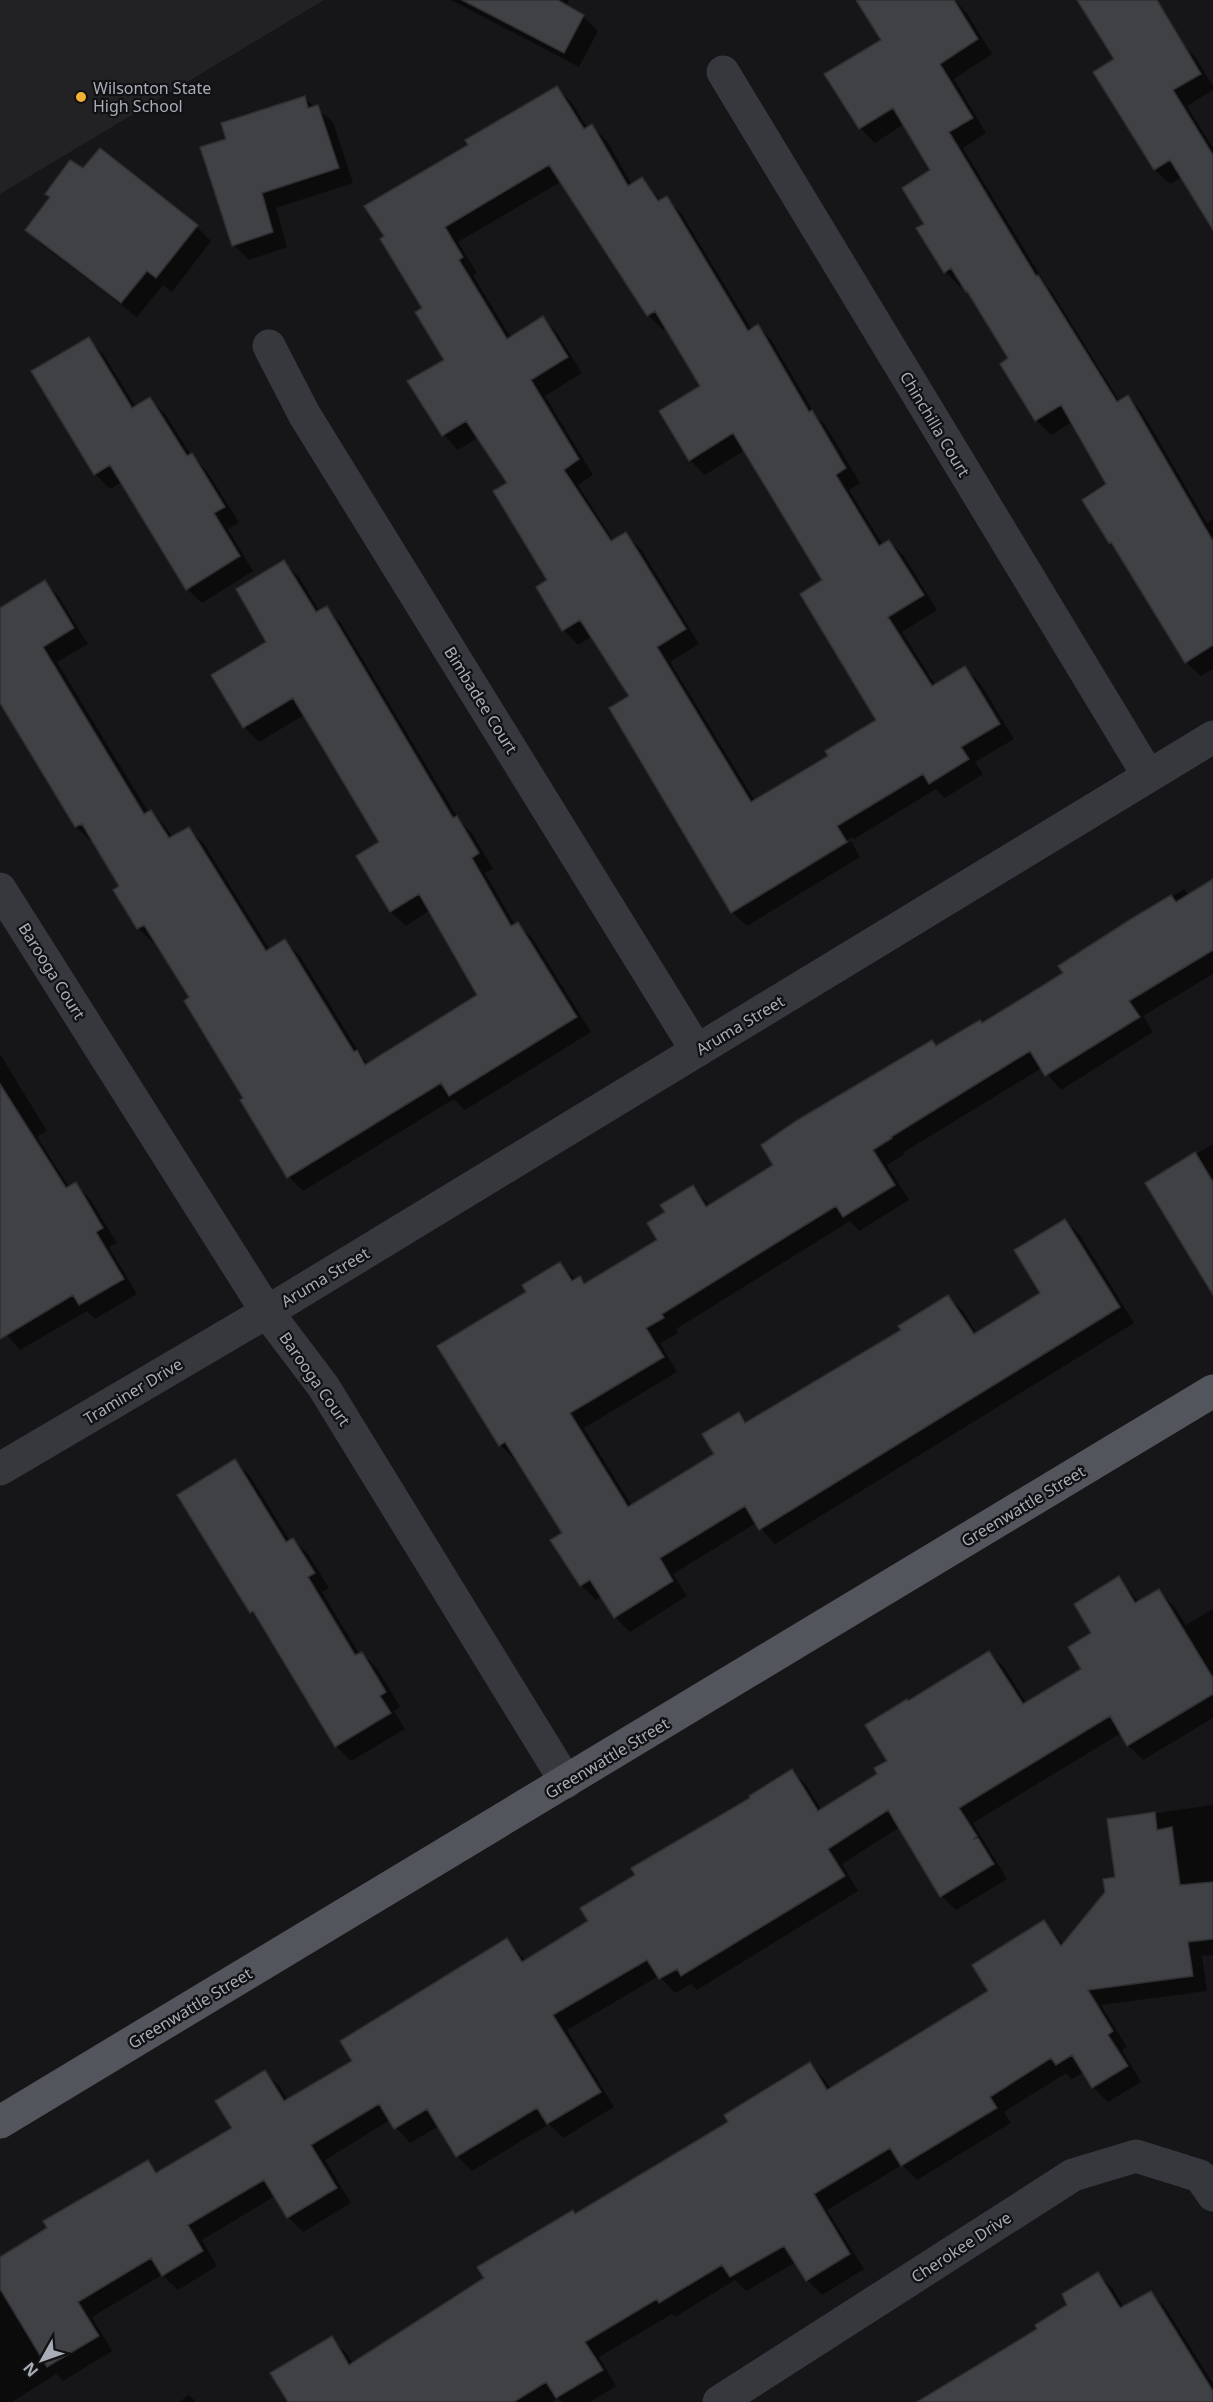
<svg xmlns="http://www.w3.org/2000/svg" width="1213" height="2402" viewBox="0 0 1213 2402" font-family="'Noto Sans',sans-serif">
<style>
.built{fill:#222225}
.shadow{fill:#0007;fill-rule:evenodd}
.building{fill:#404145;stroke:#303034;stroke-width:1.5;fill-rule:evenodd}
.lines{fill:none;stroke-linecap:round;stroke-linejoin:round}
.minor{stroke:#37383d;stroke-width:33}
.major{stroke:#53555c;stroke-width:33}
.poi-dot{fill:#f2b134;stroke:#111113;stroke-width:2}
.labels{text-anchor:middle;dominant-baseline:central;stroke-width:4.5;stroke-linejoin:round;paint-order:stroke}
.poi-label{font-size:16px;fill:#a8adb8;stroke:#111113;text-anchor:start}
.street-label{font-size:16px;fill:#a8adb8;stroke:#111113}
</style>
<rect width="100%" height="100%" fill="#161618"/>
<path class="built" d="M 0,0 L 324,0 L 0,194 Z"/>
<path class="shadow" d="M 451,0 L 569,0 L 566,6 L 583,16 L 598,31 L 579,67 Z
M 858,0 L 954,0 L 967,13 L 992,54 L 954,79 L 986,133 L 963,148 L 1046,285 L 1052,292 L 1120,402 L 1128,397 L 1142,412 L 1207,523 L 1213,519 L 1213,669 L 1201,676 L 1186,662 L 1118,550 L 1110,542 L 1108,485 L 1072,422 L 1051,435 L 1036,420 L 1010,359 L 973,297 L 963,285 L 960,287 L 946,272 L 926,224 L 932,170 L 904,124 L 875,143 L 860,128 L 883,40 Z
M 1078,0 L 1154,0 L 1180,42 L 1196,58 L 1213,86 L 1213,90 L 1187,106 L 1213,148 L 1213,227 L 1182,177 L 1170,184 L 1155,170 L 1095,72 L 1116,60 Z
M 557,88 L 572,103 L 588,129 L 592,126 L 607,141 L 632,185 L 642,179 L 661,201 L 666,198 L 681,213 L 752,330 L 758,326 L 772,341 L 816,416 L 826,426 L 860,483 L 849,490 L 883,545 L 889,542 L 904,556 L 937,610 L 902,632 L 936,686 L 965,668 L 980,683 L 1014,739 L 975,762 L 983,774 L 945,798 L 936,789 L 854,839 L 852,837 L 734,909 L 734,912 L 851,841 L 860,857 L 747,926 L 732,912 L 631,697 L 593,636 L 578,645 L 564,630 L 538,588 L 549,581 L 509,484 L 479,437 L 458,450 L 444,435 L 409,382 L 446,361 L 424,308 L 382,239 L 470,145 ZM 562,181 L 648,315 L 663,330 L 666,328 L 702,387 L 690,460 L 705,475 L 745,450 L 824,581 L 878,720 L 830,756 L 755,801 L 670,662 L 699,644 L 641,549 L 626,534 L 614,541 L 578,485 L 593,475 L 545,396 L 582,373 L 557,333 L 543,318 L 511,338 L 473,275 L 477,273 L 458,242 Z
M 304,98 L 333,122 L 353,183 L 276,208 L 287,247 L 249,260 L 234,245 L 202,148 L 228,140 Z
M 46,194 L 197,227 L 211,241 L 172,292 L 163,285 L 137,317 L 42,245 L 27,230 L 51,198 Z
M 88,339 L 103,354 L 136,407 L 150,399 L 165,414 L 191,455 L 206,470 L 239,522 L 228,529 L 253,571 L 202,603 L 187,589 L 122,482 L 110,489 L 95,474 Z
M 284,562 L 299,577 L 320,612 L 326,608 L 341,623 L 459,820 L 472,833 L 493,869 L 485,873 L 515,925 L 518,924 L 533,939 L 591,1032 L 465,1110 L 454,1099 L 303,1191 L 289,1177 L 191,998 L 156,941 L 153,943 L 138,928 L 121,887 L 93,840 L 91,841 L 76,827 L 16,727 L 0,692 L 0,609 L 44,582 L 59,597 L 88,644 L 57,662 L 149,813 L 151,812 L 166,827 L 173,838 L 189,829 L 204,844 L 270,950 L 285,941 L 300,956 L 362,1057 L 369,1065 L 479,996 L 430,910 L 406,926 L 391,912 L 358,857 L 381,842 L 304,715 L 259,742 L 244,727 L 213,676 L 269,643 Z
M 1184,889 L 1198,904 L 1213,929 L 1213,974 L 1143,1016 L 1153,1032 L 1061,1090 L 1042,1068 L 904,1152 L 905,1154 L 887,1165 L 909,1200 L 859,1231 L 850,1221 L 676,1329 L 678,1333 L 660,1343 L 677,1372 L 584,1428 L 632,1506 L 716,1454 L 738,1414 L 747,1423 L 903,1331 L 948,1296 L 963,1311 L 977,1334 L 1042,1293 L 1065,1220 L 1080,1235 L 1134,1323 L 775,1544 L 756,1523 L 673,1574 L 687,1596 L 630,1632 L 615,1617 L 602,1596 L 596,1600 L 581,1585 L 564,1533 L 517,1458 L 515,1460 L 500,1445 L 528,1293 L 560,1264 L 576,1280 L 579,1278 L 586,1284 L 659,1241 L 667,1212 L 693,1186 L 710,1206 L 775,1166 L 932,1042 L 937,1047 L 983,1025 L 1065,974 L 1060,966 Z
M 0,1054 L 47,1131 L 37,1137 L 70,1188 L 75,1184 L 90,1199 L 117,1243 L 109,1247 L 137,1294 L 95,1319 L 87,1311 L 20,1350 L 0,1327 Z
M 1213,1144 L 1213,1272 L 1147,1183 Z
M 235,1461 L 250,1476 L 290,1541 L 293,1539 L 308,1554 L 329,1588 L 322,1592 L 360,1655 L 362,1653 L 377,1668 L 400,1707 L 394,1711 L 405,1729 L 351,1761 L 336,1746 L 262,1622 L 251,1612 Z
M 1119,1578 L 1139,1602 L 1159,1591 L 1174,1606 L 1186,1625 L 1213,1609 L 1213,1718 L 1143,1760 L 1128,1745 L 1121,1733 L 973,1823 L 1007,1879 L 956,1910 L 942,1896 L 900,1827 L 842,1864 L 858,1891 L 697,1990 L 691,1984 L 675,1993 L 659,1976 L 567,2030 L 614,2107 L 563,2138 L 549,2124 L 472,2171 L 457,2156 L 439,2126 L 410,2143 L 390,2120 L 325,2160 L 351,2203 L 303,2232 L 288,2217 L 275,2196 L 202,2240 L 217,2266 L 178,2290 L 162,2275 L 92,2317 L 112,2351 L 63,2381 L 56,2374 L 12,2402 L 0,2402 L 0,2258 L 49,2229 L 148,2162 L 159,2173 L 234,2128 L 265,2072 L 280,2087 L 288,2101 L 354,2061 L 507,1940 L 526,1961 L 590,1921 L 637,1876 L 792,1771 L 807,1786 L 822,1811 L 879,1775 L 889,1761 L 909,1703 L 989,1653 L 1004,1667 L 1027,1704 L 1083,1669 L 1093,1634 Z
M 1213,1805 L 1213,1955 L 1202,1956 L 1207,1991 L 1101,2005 L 1127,2047 L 1122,2050 L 1141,2082 L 1108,2102 L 1093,2087 L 1084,2072 L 1072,2079 L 1066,2073 L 1004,2112 L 1011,2123 L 917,2180 L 902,2165 L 827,2210 L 864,2269 L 822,2295 L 807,2280 L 796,2262 L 746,2291 L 735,2280 L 675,2317 L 672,2314 L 599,2357 L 616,2386 L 590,2402 L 562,2402 L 558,2398 L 552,2402 L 289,2402 L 331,2338 L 346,2353 L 353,2364 L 486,2279 L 573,2212 L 576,2215 L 730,2123 L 810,2064 L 824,2079 L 831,2089 L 990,1991 L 1044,1922 L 1064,1945 L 1116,1878 L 1108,1820 Z
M 1098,2274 L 1113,2289 L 1124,2308 L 1150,2292 L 1165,2307 L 1213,2383 L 1213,2402 L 948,2402 L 1069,2305 Z
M 189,2395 L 196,2402 L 179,2402 Z"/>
<path class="building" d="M 462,0 L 558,0 L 584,15 L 564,53 Z
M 856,0 L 954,0 L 978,39 L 940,64 L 973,118 L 949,132 L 1036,276 L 1038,275 L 1117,402 L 1128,395 L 1213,541 L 1213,645 L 1185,663 L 1111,542 L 1109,543 L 1082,500 L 1106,484 L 1061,405 L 1035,421 L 1000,364 L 1008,358 L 967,291 L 966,292 L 951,268 L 944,273 L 916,228 L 924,224 L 902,188 L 930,170 L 893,108 L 859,129 L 824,74 L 881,40 Z
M 1077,0 L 1157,0 L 1201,74 L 1173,90 L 1213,155 L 1213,230 L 1170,160 L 1154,170 L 1093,72 L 1114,59 Z
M 557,86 L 584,129 L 592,124 L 628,186 L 642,177 L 658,201 L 667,196 L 748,331 L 758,324 L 809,412 L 812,410 L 846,468 L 836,475 L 879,546 L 889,540 L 924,595 L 888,617 L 932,686 L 965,666 L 1000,724 L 961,747 L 969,759 L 929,784 L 923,774 L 837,826 L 847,842 L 731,913 L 609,708 L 629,696 L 580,620 L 562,631 L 536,587 L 547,580 L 493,491 L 507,483 L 466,421 L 442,436 L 407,381 L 444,360 L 415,312 L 422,308 L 380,239 L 384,236 L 364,206 L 468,145 L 465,140 ZM 549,165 L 647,316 L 655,311 L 700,386 L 659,411 L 689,461 L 733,433 L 822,580 L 800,594 L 876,720 L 825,751 L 828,756 L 751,802 L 657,647 L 686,629 L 626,532 L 611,541 L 564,470 L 579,459 L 531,380 L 568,357 L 543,316 L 507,339 L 459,260 L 463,257 L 445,227 Z
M 305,96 L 308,108 L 318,105 L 339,168 L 262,193 L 273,232 L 232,246 L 200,147 L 226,139 L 221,123 Z
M 100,148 L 198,225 L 156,278 L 147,271 L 121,303 L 25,230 L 50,197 L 45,194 L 70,160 L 83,168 Z
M 89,337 L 132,408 L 150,397 L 187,456 L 192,453 L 225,507 L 214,513 L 240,556 L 186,590 L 110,465 L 94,475 L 31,371 Z
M 284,560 L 316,612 L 327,606 L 453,818 L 457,816 L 479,853 L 472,858 L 511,926 L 518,922 L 577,1017 L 449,1096 L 441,1083 L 287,1178 L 240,1100 L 243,1098 L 184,1001 L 189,997 L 144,925 L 137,929 L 113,890 L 119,886 L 82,824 L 75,827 L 0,703 L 0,608 L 45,580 L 74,628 L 43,647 L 144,814 L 151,810 L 169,838 L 189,827 L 266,951 L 285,939 L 354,1052 L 357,1050 L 365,1065 L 477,995 L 419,894 L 390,912 L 356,856 L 379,842 L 293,698 L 243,728 L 211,675 L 266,642 L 236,589 Z
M 1213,879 L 1213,950 L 1129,1001 L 1140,1017 L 1045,1076 L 1030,1051 L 891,1137 L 892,1138 L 873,1150 L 895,1185 L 843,1217 L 836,1206 L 662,1314 L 664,1318 L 646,1328 L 664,1357 L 570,1413 L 628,1507 L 714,1454 L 702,1434 L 739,1412 L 745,1423 L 901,1330 L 898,1326 L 948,1295 L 974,1334 L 1040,1293 L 1014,1250 L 1065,1219 L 1120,1307 L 759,1530 L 745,1506 L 660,1558 L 673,1581 L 614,1618 L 590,1580 L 580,1586 L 550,1540 L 562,1533 L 505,1442 L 499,1446 L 437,1346 L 526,1292 L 522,1285 L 560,1262 L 572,1281 L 580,1276 L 584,1284 L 657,1240 L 647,1223 L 665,1212 L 660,1205 L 693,1185 L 706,1207 L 773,1165 L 761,1145 L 796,1121 L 932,1040 L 936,1046 L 980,1020 L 982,1023 L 1063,973 L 1058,966 L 1131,919 L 1171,895 L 1176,902 Z
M 0,1084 L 66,1188 L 76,1182 L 103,1228 L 96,1232 L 124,1279 L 79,1305 L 73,1295 L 0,1339 Z
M 1195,1152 L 1213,1182 L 1213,1295 L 1145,1183 Z
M 235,1459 L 286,1542 L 293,1538 L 315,1573 L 308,1577 L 355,1655 L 362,1652 L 386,1692 L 380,1696 L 391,1713 L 335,1747 L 253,1611 L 250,1613 L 177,1495 Z
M 1119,1576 L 1135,1603 L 1159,1589 L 1213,1678 L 1213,1694 L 1127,1746 L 1110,1716 L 959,1808 L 977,1836 L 973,1839 L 978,1838 L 994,1864 L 940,1897 L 888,1810 L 828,1849 L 845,1876 L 681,1976 L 677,1969 L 659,1979 L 647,1960 L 553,2015 L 601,2092 L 547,2124 L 537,2108 L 456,2157 L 427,2109 L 394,2129 L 379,2104 L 311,2145 L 337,2188 L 287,2218 L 264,2180 L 188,2225 L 203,2251 L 162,2276 L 151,2258 L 78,2302 L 99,2336 L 47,2367 L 0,2289 L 0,2257 L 47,2228 L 43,2221 L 148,2160 L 156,2173 L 232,2128 L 215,2101 L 265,2070 L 284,2101 L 352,2061 L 340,2041 L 507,1938 L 522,1962 L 588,1921 L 580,1908 L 635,1875 L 631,1868 L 750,1798 L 749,1796 L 792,1769 L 818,1811 L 877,1774 L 874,1768 L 887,1761 L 865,1725 L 907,1699 L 908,1701 L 989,1651 L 1023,1704 L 1081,1669 L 1068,1647 L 1091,1633 L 1074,1604 Z
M 1155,1812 L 1157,1830 L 1172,1827 L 1180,1885 L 1213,1882 L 1213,1939 L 1188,1942 L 1193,1976 L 1088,1990 L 1113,2031 L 1108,2035 L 1128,2066 L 1092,2088 L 1072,2055 L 1056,2065 L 1051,2058 L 990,2097 L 997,2108 L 901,2166 L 890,2148 L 814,2194 L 850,2254 L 806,2281 L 784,2246 L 730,2277 L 722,2265 L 659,2303 L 657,2299 L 585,2342 L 603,2370 L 556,2398 L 546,2382 L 514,2402 L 288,2402 L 270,2373 L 332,2336 L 349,2365 L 484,2278 L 477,2267 L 573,2210 L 575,2214 L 728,2122 L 724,2115 L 810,2062 L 827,2090 L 988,1991 L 972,1965 L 1044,1920 L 1061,1946 L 1105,1892 L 1103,1879 L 1115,1877 L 1107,1819 Z
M 1098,2272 L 1120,2308 L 1151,2291 L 1213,2391 L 1213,2402 L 917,2402 L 1037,2329 L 1035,2325 L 1067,2305 L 1062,2294 Z"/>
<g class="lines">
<path class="minor" d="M 723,72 L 1148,775
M 269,346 L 304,414 L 697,1051
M 0,889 L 267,1312 L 323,1386 L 566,1782
M 0,1469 L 267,1312 L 1213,737
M 719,2402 L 1073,2175 L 1136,2156 L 1200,2176 L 1213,2195"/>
<path class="major" d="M 0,2122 L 1213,1391"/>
</g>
<circle class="poi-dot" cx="81" cy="97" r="6"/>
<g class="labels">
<g class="poi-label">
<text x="93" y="88">Wilsonton State<tspan x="93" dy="18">High School</tspan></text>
</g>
<g class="street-label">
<text transform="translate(935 424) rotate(59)">Chinchilla Court</text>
<text transform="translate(481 700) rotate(58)">Bimbadee Court</text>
<text transform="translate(52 971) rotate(58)">Barooga Court</text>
<text transform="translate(740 1025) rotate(-31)">Aruma Street</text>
<text transform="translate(325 1277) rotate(-31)">Aruma Street</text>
<text transform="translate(315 1379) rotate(55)">Barooga Court</text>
<text transform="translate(133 1391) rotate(-31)">Traminer Drive</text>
<text transform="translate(1023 1506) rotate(-31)">Greenwattle Street</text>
<text transform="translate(607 1758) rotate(-31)">Greenwattle Street</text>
<text transform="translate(190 2008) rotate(-31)">Greenwattle Street</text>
<text transform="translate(961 2247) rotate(-33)">Cherokee Drive</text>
</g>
</g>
<g transform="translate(42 2360) rotate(230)" stroke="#111113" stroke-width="4.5" paint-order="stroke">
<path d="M0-4.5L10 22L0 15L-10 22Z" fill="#a8adb8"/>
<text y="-9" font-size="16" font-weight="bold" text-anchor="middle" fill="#a8adb8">N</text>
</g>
</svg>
